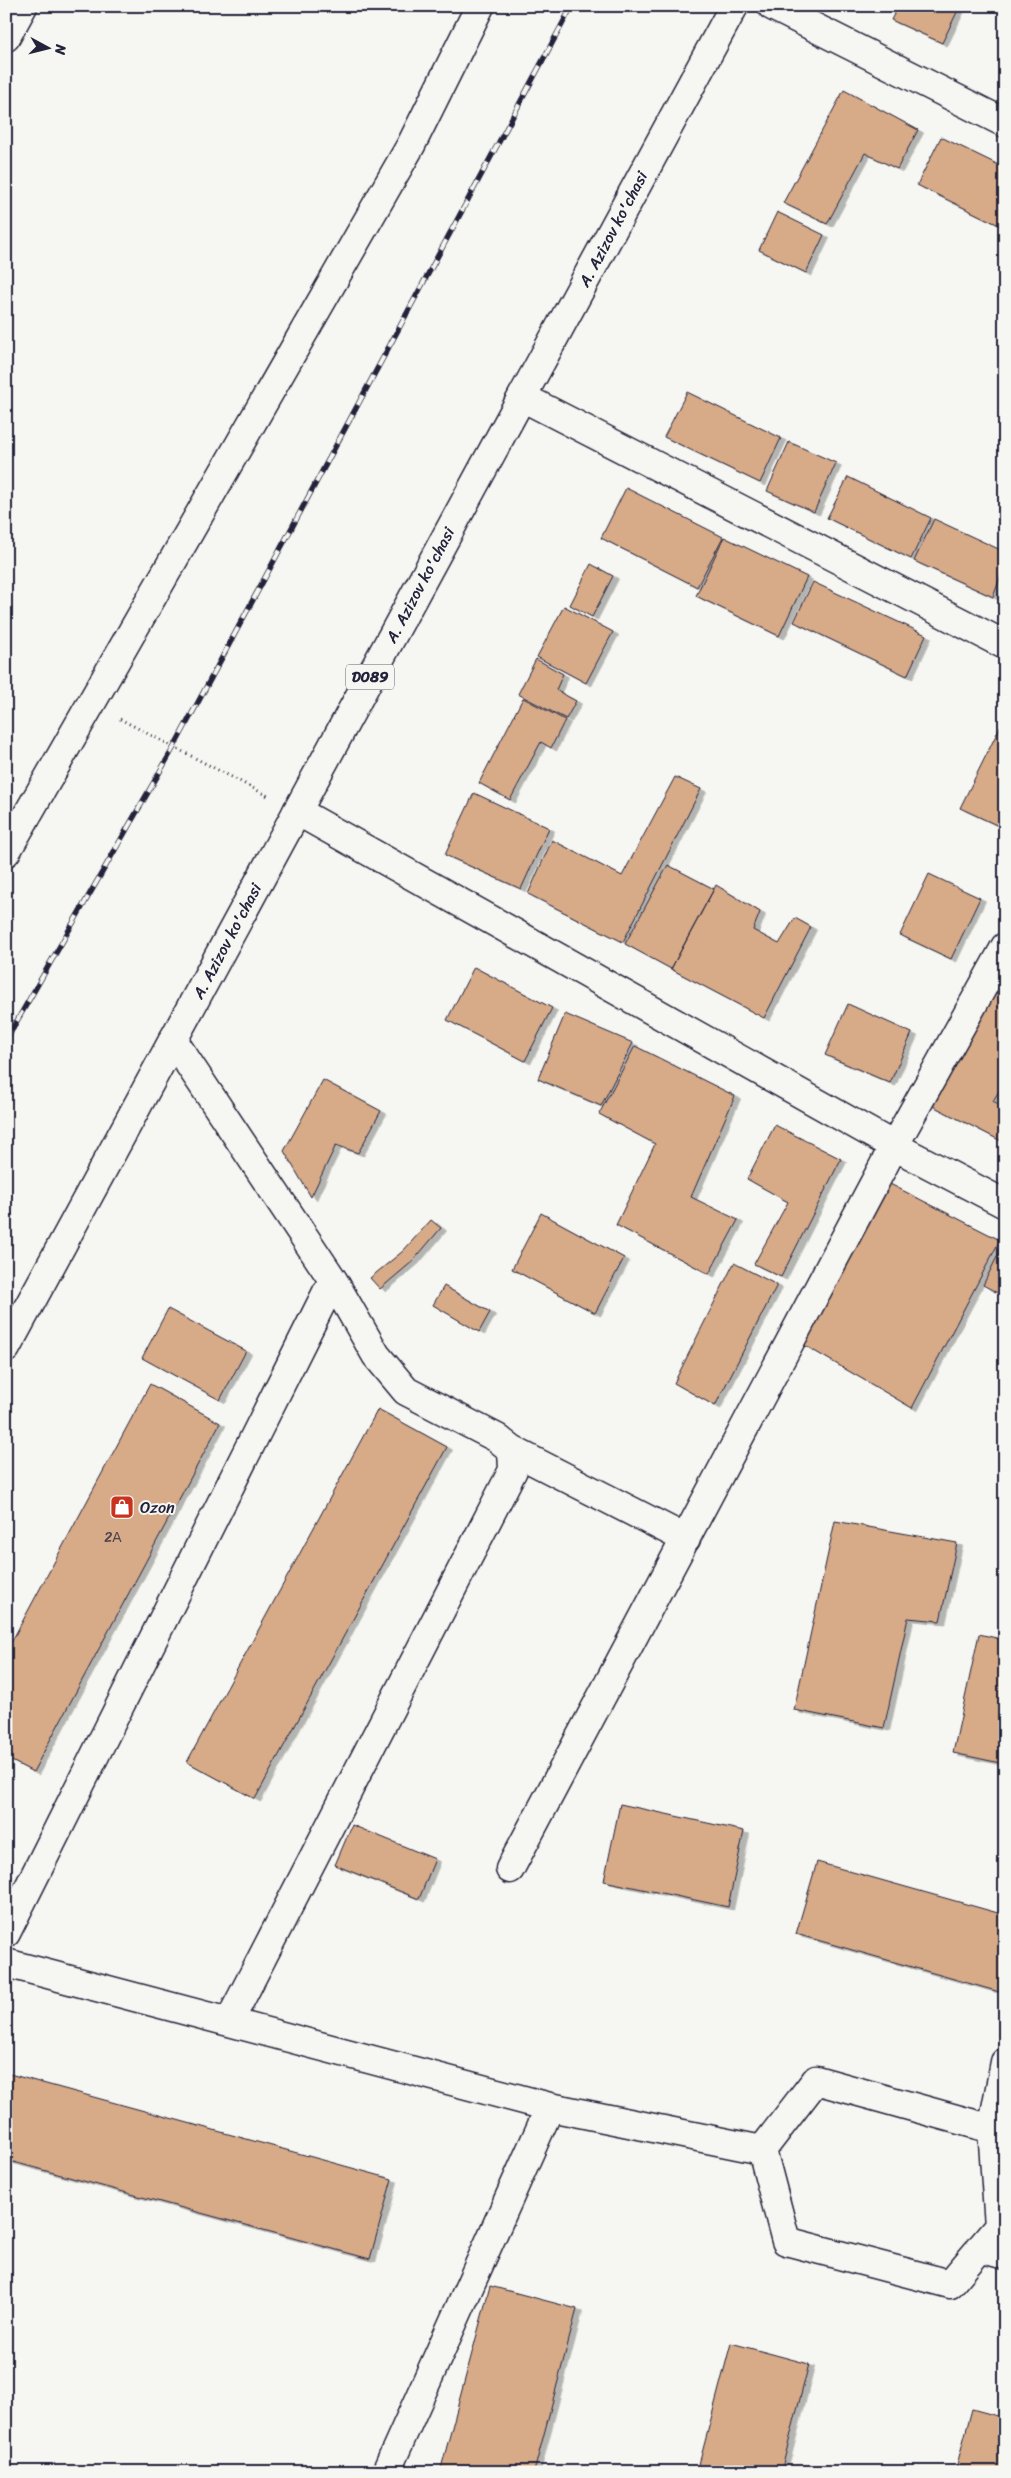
<svg xmlns="http://www.w3.org/2000/svg" width="1011" height="2478" viewBox="0 0 1011 2478" font-family="Sriracha,sans-serif">
<style>
.building{fill:#d7aa88;stroke:#22223b;filter:url(#shadow)}
.lines{fill:none;stroke-linecap:round;stroke-linejoin:round}
.minor-casing{stroke:#22223b;stroke-width:31}
.major-casing{stroke:#22223b;stroke-width:31}
.path{stroke:#22223b;stroke-width:3;stroke-dasharray:1 4;stroke-linecap:butt}
.minor{stroke:#f6f6f2;stroke-width:28}
.major{stroke:#f6f6f2;stroke-width:28}
.rail-casing{stroke:#22223b;stroke-width:5.5}
.rail{stroke:#f6f6f2;stroke-width:4;stroke-dasharray:11;stroke-linecap:butt}
.labels{text-anchor:middle;dominant-baseline:central;stroke-width:4;stroke-linejoin:round;paint-order:stroke}
.number-label{font-size:14px;fill:#4f444e}
.shield{fill:#f6f6f2;stroke:#626272;stroke-width:1}
.shield-label{font-size:15px;font-weight:bold;fill:#22223b}
.street-label{font-size:16px;fill:#22223b;stroke:#f6f6f2}
.poi-label{font-size:16px;fill:#22223b;stroke:#f6f6f2;text-anchor:start}
</style>
<defs>
<filter id="shadow"><feDropShadow dx="5.5" dy="3" stdDeviation="0" flood-color="#0004"/></filter>
</defs>
<rect width="100%" height="100%" fill="#f6f6f2"/>
<filter id="ink" filterUnits="userSpaceOnUse"><feTurbulence type="fractalNoise" baseFrequency=".02" numOctaves="2"/><feDisplacementMap in="SourceGraphic" scale="10" xChannelSelector="R" yChannelSelector="G"/><feConvolveMatrix kernelMatrix="1 2 1 2 8 2 1 2 1" color-interpolation-filters="sRGB"/></filter>
<g filter="url(#ink)">
<path class="building" d="M 898,6 L 960,6 L 942,43 L 891,20 Z
M 844,90 L 918,130 L 897,169 L 865,153 L 827,224 L 783,203 Z
M 941,137 L 1005,168 L 1005,228 L 917,185 Z
M 777,212 L 824,235 L 806,273 L 759,250 Z
M 687,392 L 781,438 L 760,483 L 664,437 Z
M 789,442 L 836,463 L 814,512 L 767,491 Z
M 848,477 L 931,518 L 911,559 L 827,518 Z
M 626,488 L 723,537 L 697,587 L 601,538 Z
M 934,519 L 1005,552 L 1005,565 L 993,597 L 914,561 Z
M 724,537 L 807,577 L 779,636 L 696,596 Z
M 591,564 L 613,576 L 592,617 L 570,605 Z
M 813,582 L 926,635 L 907,676 L 794,622 Z
M 564,606 L 613,632 L 586,683 L 537,657 Z
M 536,659 L 563,674 L 556,690 L 576,701 L 566,719 L 518,694 Z
M 523,698 L 565,720 L 551,748 L 541,742 L 510,800 L 479,783 Z
M 1005,717 L 1005,829 L 960,808 Z
M 675,777 L 701,789 L 623,942 L 528,894 L 552,840 L 622,876 Z
M 474,793 L 549,828 L 521,889 L 445,855 Z
M 668,865 L 714,889 L 671,969 L 625,944 Z
M 929,874 L 980,898 L 951,959 L 900,935 Z
M 716,885 L 760,912 L 753,930 L 779,944 L 795,918 L 811,927 L 764,1018 L 671,969 Z
M 474,967 L 552,1008 L 525,1061 L 447,1020 Z
M 988,987 L 1005,996 L 1005,1081 L 993,1101 L 1005,1108 L 1005,1143 L 925,1102 Z
M 848,1004 L 912,1033 L 890,1083 L 825,1055 Z
M 565,1014 L 633,1043 L 601,1106 L 538,1079 Z
M 635,1046 L 735,1096 L 691,1197 L 738,1220 L 709,1274 L 616,1225 L 655,1144 L 599,1114 Z
M 323,1080 L 381,1111 L 358,1153 L 336,1145 L 311,1197 L 284,1151 Z
M 775,1125 L 841,1159 L 781,1277 L 754,1264 L 788,1202 L 747,1179 Z
M 886,1182 L 1000,1240 L 912,1408 L 804,1345 Z
M 541,1213 L 624,1258 L 595,1313 L 512,1269 Z
M 431,1220 L 441,1228 L 413,1261 L 380,1289 L 370,1278 L 403,1251 Z
M 1003,1245 L 1005,1245 L 1005,1297 L 983,1285 Z
M 734,1263 L 777,1285 L 715,1406 L 674,1383 Z
M 444,1286 L 490,1312 L 479,1332 L 433,1305 Z
M 168,1309 L 246,1351 L 220,1400 L 142,1358 Z
M 150,1384 L 220,1423 L 33,1772 L 6,1758 L 6,1652 Z
M 378,1409 L 447,1447 L 255,1799 L 187,1762 Z
M 835,1521 L 957,1543 L 940,1621 L 908,1618 L 884,1728 L 794,1710 Z
M 979,1634 L 1005,1640 L 1005,1764 L 953,1753 Z
M 620,1804 L 744,1831 L 728,1907 L 604,1881 Z
M 352,1825 L 435,1859 L 419,1899 L 335,1865 Z
M 817,1862 L 1005,1915 L 1003,1993 L 796,1934 Z
M 6,2073 L 392,2179 L 370,2259 L 6,2160 Z
M 490,2286 L 577,2309 L 534,2472 L 440,2472 Z
M 731,2343 L 809,2364 L 781,2472 L 697,2472 Z
M 972,2409 L 1005,2418 L 1005,2472 L 955,2472 Z"/>
<g class="lines">
<g class="minor-casing">
<path id="minor" d="M 772,6 L 1005,123
M 6,37 L 23,6
M 522,397 L 1005,645
M 297,811 L 894,1146 L 1005,1204
M 6,852 L 411,145 L 480,6
M 173,1040 L 333,1280 L 376,1355 L 406,1391 L 497,1438 L 512,1450 L 513,1470 L 229,2022
M 512,1450 L 686,1539
M 510,1869 L 894,1146 L 1005,947
M 6,1933 L 333,1280
M 6,1963 L 550,2107 L 762,2150
M 816,2080 L 992,2129 L 999,2226 L 950,2284 L 786,2241 L 762,2150 Z
M 992,2129 L 1005,2062
M 980,2248 L 1005,2255
M 386,2472 L 550,2107"/>
</g>
<g class="major-casing">
<path id="major" d="M 6,1348 L 734,6"/>
</g>
<path class="path" d="M 120,719 L 268,796"/>
<use href="#minor" class="minor"/>
<use href="#major" class="major"/>
<g class="rail-casing">
<path id="rail" d="M 6,1040 L 174,747 L 572,6"/>
</g>
<use href="#rail" class="rail"/>
</g>
</g>
<defs>
<g id="shop-square" transform="scale(1.25)"><rect x="-9" y="-9" width="18" height="18" rx="4" fill="#c8321e" stroke="#f6f6f2"/><path d="M-5-2.5h2.3a2.7 3.5 0 0 1 5.4 0H5L5.5 6h-11ZM-1.5-2.5h3a1.5 2.3 0 0 0-3 0Z" fill="#fff"/></g>
</defs>
<g fill-rule="evenodd">
<use href="#shop-square" x="122" y="1507"/>
</g>
<g class="labels">
<g class="number-label">
<text x="113" y="1537">2А</text>
</g>
<rect class="shield" x="346" y="664.5" width="48" height="25" rx="4"/>
<g class="shield-label">
<text x="370" y="677">D089</text>
</g>
<g class="street-label">
<text transform="translate(613 229) rotate(-62)">A. Azizov ko'chasi</text>
<text transform="translate(420 585) rotate(-62)">A. Azizov ko'chasi</text>
<text transform="translate(227 941) rotate(-62)">A. Azizov ko'chasi</text>
</g>
<g class="poi-label">
<text x="140" y="1507">Ozon</text>
</g>
</g>
<rect width="1011" height="2478" fill="none" stroke="#f6f6f2" stroke-width="25"/>
<rect x="12" y="12" width="986" height="2453" fill="none" stroke="#22223b" stroke-width="2" filter="url(#ink)"/>
<g transform="translate(48 48) rotate(97)" stroke="#f6f6f2" stroke-width="4" paint-order="stroke">
<path d="M0-4L9 19L0 12L-9 19Z" fill="#22223b"/>
<text y="-8" font-size="14" font-weight="bold" text-anchor="middle" fill="#22223b">N</text>
</g>
</svg>
